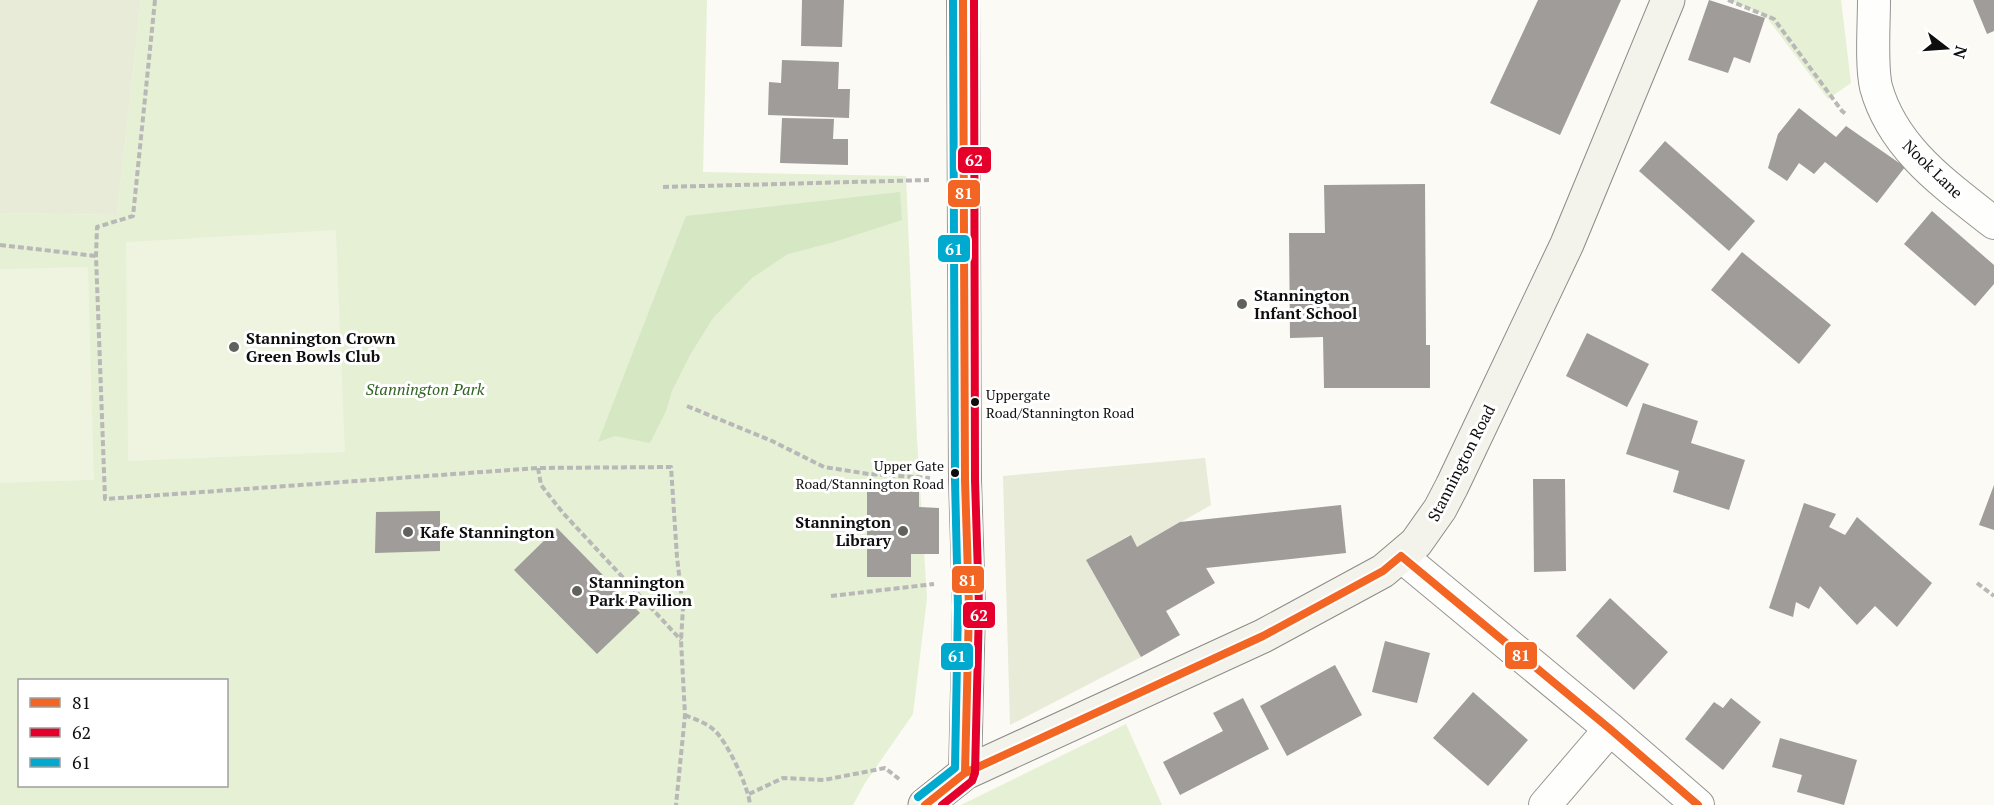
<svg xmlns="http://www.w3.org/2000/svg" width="1994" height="805" viewBox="0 0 1994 805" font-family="'PT Serif',serif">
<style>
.green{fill:#e5f0d5;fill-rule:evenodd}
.forest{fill:#d6e7c4}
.cemetery{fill:#e7ebd8}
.pitch{fill:#eef4df}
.building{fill:#9f9c99}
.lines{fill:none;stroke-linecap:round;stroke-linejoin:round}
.minor-casing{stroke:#959492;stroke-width:34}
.secondary-casing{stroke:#8b8b88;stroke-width:35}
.path{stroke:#b8b8b7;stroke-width:4;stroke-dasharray:6 3;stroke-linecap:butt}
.minor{stroke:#fefefd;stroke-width:32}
.secondary{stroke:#f4f3eb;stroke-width:33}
.bus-1-casing{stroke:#fff;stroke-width:12}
.bus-2-casing{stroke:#fff;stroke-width:12}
.bus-3-casing{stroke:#fff;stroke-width:12}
.bus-1{stroke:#f26522;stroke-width:8}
.bus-2{stroke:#e4002b;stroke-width:8}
.bus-3{stroke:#00a9ce;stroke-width:8}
.poi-dot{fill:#61615e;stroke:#fff;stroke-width:2}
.bus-dot{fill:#0e0e0e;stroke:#fff;stroke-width:2}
.labels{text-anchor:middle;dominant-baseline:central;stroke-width:6;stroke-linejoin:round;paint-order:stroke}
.bus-label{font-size:14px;fill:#0e0e0e;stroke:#fff;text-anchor:start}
.street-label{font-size:16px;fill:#0e0e0e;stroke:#fff}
.poi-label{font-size:16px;font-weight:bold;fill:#0e0e0e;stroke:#fff;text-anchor:start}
.park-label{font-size:16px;font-style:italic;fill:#316322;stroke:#fff}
.line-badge{stroke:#fff;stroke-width:2}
.badge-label{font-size:16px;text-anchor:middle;font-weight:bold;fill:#fff}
</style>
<rect width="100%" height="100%" fill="#fbfaf4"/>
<path class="green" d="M 141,0 L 707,0 L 703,172 L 906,176 L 917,438 L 927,598 L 913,714 L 865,783 L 853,805 L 0,805 L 0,213 L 117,215 ZM 20,680 L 226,680 L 226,786 L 20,786 Z
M 1729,0 L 1841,0 L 1851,83 L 1828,99 L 1765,15 Z
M 1126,724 L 1162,805 L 961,805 Z"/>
<path class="forest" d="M 900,192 L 902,220 L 834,242 L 788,254 L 752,278 L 713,318 L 690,355 L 672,391 L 666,411 L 650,443 L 615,436 L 598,442 L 686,216 Z"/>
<path class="cemetery" d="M 0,0 L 141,0 L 117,215 L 0,213 Z
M 1205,458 L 1211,505 L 1137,547 L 1130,535 L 1086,560 L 1141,657 L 1010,725 L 1003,476 Z"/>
<path class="pitch" d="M 336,230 L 345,452 L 128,461 L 126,242 Z
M 88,267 L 94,480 L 0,483 L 0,269 Z"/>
<path class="building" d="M 802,0 L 844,0 L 842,47 L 801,46 Z
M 1538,0 L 1621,0 L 1560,135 L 1490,103 Z
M 1709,0 L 1765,18 L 1750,63 L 1734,57 L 1728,73 L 1688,60 Z
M 1973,0 L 1994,0 L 1994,31 L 1987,34 Z
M 782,60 L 839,62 L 838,89 L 850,89 L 849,118 L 768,115 L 769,82 L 781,83 Z
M 1799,108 L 1836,137 L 1846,126 L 1905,167 L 1877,203 L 1825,162 L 1814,174 L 1799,163 L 1787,181 L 1768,168 L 1778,134 Z
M 782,118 L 834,119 L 833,139 L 848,139 L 848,165 L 780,163 Z
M 1665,141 L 1755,221 L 1729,251 L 1639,171 Z
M 1425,184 L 1426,345 L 1430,345 L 1430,388 L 1324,388 L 1323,337 L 1290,338 L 1289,233 L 1325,233 L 1324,185 Z
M 1932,211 L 1994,265 L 1994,284 L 1975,306 L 1904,244 Z
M 1742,252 L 1831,325 L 1799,364 L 1711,290 Z
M 1587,333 L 1649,364 L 1627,407 L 1566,376 Z
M 1643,403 L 1698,421 L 1691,443 L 1745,460 L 1729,510 L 1673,492 L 1679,471 L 1626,454 Z
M 1533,479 L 1565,479 L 1566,571 L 1534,572 Z
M 1994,485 L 1994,530 L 1979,525 Z
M 867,491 L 919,491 L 919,507 L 939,508 L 939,554 L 911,554 L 911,577 L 867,577 Z
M 1804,503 L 1836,514 L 1829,527 L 1845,535 L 1857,517 L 1932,583 L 1897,627 L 1875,606 L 1857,625 L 1820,586 L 1809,609 L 1796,602 L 1793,617 L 1769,608 Z
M 1341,505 L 1346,553 L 1206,568 L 1215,583 L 1166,611 L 1180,635 L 1141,657 L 1086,560 L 1131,535 L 1137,547 L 1180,522 Z
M 440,511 L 440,551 L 375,553 L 376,512 Z
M 557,528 L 640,613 L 597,654 L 514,570 Z
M 1610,598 L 1668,652 L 1634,690 L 1576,636 Z
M 1385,641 L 1430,653 L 1417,703 L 1372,692 Z
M 1335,665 L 1362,715 L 1287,756 L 1260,706 Z
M 1473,692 L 1528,740 L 1488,786 L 1433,738 Z
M 1243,698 L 1269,749 L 1180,795 L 1163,762 L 1223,731 L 1213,713 Z
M 1731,698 L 1761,722 L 1723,770 L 1685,739 L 1714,702 L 1723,708 Z
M 1780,738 L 1857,760 L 1844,805 L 1797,792 L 1802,775 L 1772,767 Z"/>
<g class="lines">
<g class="minor-casing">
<path id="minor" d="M 963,0 L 965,480 L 969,607 L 965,773
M 1874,0 C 1874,24 1871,65 1876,87 C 1893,149 1946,185 1994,223
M 1401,556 L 1610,729 L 1698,805
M 1545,805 L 1610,729"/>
</g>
<g class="secondary-casing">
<path id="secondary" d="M 925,805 L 965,773 L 1263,636 L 1383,571 L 1416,543 L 1440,509 L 1452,486 L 1567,244 L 1668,0"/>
</g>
<path class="path" d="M 155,0 L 133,216 L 97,227 L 96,256 L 105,499 L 538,468 L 671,467 L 677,557 L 683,608 L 681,640 L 685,715 L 676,805
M 1728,0 L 1774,19 L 1842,111 L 1847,115
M 663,187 L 929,180
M 0,245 L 96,256
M 687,406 L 772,441 L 824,467 L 869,474 L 930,478
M 538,468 L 541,485 L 563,513 L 681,640
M 1977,583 L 1994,596
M 831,596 L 934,584
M 685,715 C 694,719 707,723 714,730 C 727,741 749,788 750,805
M 749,794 L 783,778 L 824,780 L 885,768 L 899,779"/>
<use href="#minor" class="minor"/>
<use href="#secondary" class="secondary"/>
<g class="bus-1-casing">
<path id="bus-1" d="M 963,0 L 965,480 L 969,607 L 965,773
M 925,805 L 965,773 L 1263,636 L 1383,571 L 1401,556 L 1610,729 L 1698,805"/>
</g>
<g class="bus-2-casing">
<path id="bus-2" d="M 942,805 L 972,781 L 975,773 L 979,607 L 975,480 L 974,0"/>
</g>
<g class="bus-3-casing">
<path id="bus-3" d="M 918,797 L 955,768 L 958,607 L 955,480 L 953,0"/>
</g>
<use href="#bus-1" class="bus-1"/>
<use href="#bus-2" class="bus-2"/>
<use href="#bus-3" class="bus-3"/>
</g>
<g class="poi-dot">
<circle cx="1242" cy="304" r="6"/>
<circle cx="234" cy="347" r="6"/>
<circle cx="903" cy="531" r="6"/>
<circle cx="408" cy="532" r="6"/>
<circle cx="577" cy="591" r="6"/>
</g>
<g class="bus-dot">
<circle cx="975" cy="402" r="5"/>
<circle cx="955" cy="473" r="5"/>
</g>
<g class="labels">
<g class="bus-label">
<text x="986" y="394">Uppergate<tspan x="986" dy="18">Road/Stannington Road</tspan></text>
<text x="944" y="465" text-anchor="end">Upper Gate<tspan x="944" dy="18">Road/Stannington Road</tspan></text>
</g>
<g class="street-label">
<text transform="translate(1933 169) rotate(44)">Nook Lane</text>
<text transform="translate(1461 463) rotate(-63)">Stannington Road</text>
</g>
<g class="poi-label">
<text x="1254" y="295">Stannington<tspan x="1254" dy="18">Infant School</tspan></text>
<text x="246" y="338">Stannington Crown<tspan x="246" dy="18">Green Bowls Club</tspan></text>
<text x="891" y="522" text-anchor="end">Stannington<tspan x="891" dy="18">Library</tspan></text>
<text x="420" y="532">Kafe Stannington</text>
<text x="589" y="582">Stannington<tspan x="589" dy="18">Park Pavilion</tspan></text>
</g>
<g class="park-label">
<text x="425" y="389">Stannington Park</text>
</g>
</g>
<g class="line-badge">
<rect x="957" y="146" width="35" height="28" rx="6" fill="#e4002b"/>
<rect x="947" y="179" width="34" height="29" rx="6" fill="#f26522"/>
<rect x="937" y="234" width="34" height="29" rx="6" fill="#00a9ce"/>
<rect x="951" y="565" width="34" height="29" rx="6" fill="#f26522"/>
<rect x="962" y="601" width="34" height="28" rx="6" fill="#e4002b"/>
<rect x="1504" y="641" width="34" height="29" rx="6" fill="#f26522"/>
<rect x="940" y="642" width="34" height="29" rx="6" fill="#00a9ce"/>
</g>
<g class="badge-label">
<text x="974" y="166">62</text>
<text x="964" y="199">81</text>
<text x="954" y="255">61</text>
<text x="968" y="586">81</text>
<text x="979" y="621">62</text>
<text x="1521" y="661">81</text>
<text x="957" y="662">61</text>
</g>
<rect x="18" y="679" width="210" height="108" fill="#ffffff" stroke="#9f9f9f" stroke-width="1.5"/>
<rect x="30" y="698" width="30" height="9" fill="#f26522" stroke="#9f9f9f" stroke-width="1.5"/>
<text x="72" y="709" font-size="18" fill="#0e0e0e">81</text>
<rect x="30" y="728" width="30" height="9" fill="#e4002b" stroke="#9f9f9f" stroke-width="1.5"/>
<text x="72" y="739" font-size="18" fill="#0e0e0e">62</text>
<rect x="30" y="758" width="30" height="9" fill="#00a9ce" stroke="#9f9f9f" stroke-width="1.5"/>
<text x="72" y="769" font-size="18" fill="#0e0e0e">61</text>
<g transform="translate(1946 48) rotate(107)" stroke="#ffffff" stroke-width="4.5" paint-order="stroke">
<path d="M0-4.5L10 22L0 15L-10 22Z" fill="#0e0e0e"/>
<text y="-9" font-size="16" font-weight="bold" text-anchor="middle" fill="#0e0e0e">N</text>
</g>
</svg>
